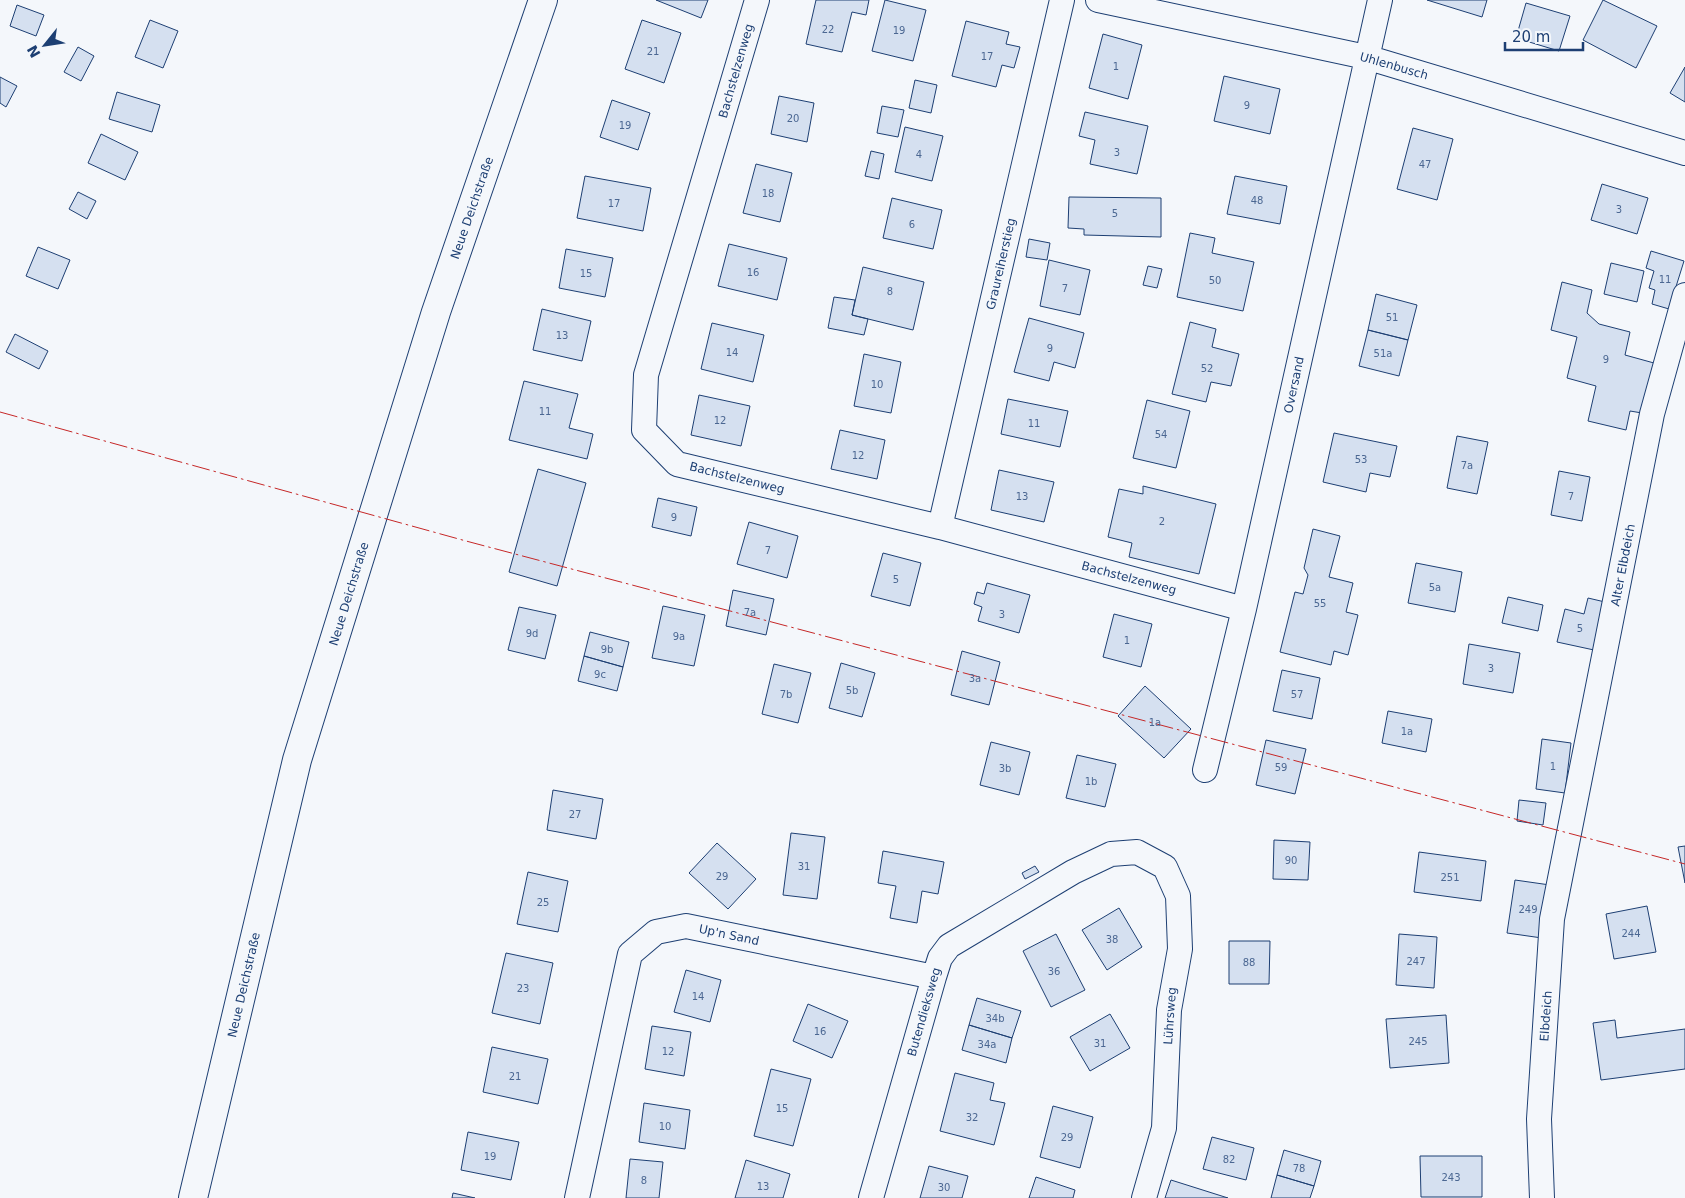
<svg xmlns="http://www.w3.org/2000/svg" width="1685" height="1198" viewBox="0 0 1685 1198" font-family="'DejaVu Sans',sans-serif">
<style>
.building{fill:#d5e0f0;stroke:#1d3f73}
.lines{fill:none;stroke-linecap:round;stroke-linejoin:round}
.street-casing{stroke:#1d3f73;stroke-width:26}
.secondary-casing{stroke:#1d3f73;stroke-width:30}
.street{stroke:#f4f7fb;stroke-width:24}
.secondary{stroke:#f4f7fb;stroke-width:28}
.power{stroke:#c62828;stroke-width:1;stroke-dasharray:18 4 2.5 4;stroke-linecap:butt}
.labels{text-anchor:middle;dominant-baseline:central;stroke-width:4;stroke-linejoin:round;paint-order:stroke}
.number-label{font-size:10px;fill:#4b6792}
.street-label{font-size:12px;fill:#1d3f73;stroke:#f4f7fb}
</style>
<rect width="100%" height="100%" fill="#f4f7fb"/>
<path class="building" d="M 656,0 L 708,0 L 701,18 Z
M 816,0 L 869,0 L 866,15 L 852,12 L 842,52 L 806,44 Z
M 885,0 L 926,10 L 913,61 L 872,51 Z
M 1427,0 L 1487,0 L 1482,17 Z
M 1603,0 L 1657,26 L 1636,68 L 1583,40 Z
M 1526,3 L 1570,16 L 1559,51 L 1516,38 Z
M 17,5 L 44,15 L 36,36 L 10,26 Z
M 150,20 L 178,31 L 163,68 L 135,57 Z
M 642,20 L 681,33 L 664,83 L 625,69 Z
M 966,21 L 1009,32 L 1006,44 L 1020,47 L 1014,68 L 1002,65 L 996,87 L 952,76 Z
M 1103,34 L 1142,45 L 1128,99 L 1089,88 Z
M 78,47 L 94,56 L 81,81 L 64,72 Z
M 1685,67 L 1685,102 L 1670,93 Z
M 1224,76 L 1280,89 L 1270,134 L 1214,121 Z
M 0,77 L 17,86 L 6,107 L 0,103 Z
M 915,80 L 937,85 L 931,113 L 909,108 Z
M 117,92 L 160,105 L 152,132 L 109,119 Z
M 779,96 L 814,103 L 807,142 L 771,134 Z
M 612,100 L 650,113 L 638,150 L 600,137 Z
M 882,106 L 904,110 L 898,137 L 877,133 Z
M 1085,112 L 1148,126 L 1137,174 L 1090,164 L 1095,140 L 1079,136 Z
M 905,127 L 943,136 L 932,181 L 895,172 Z
M 1413,128 L 1453,139 L 1437,200 L 1397,189 Z
M 101,134 L 138,152 L 125,180 L 88,163 Z
M 871,151 L 884,154 L 879,179 L 865,176 Z
M 756,164 L 792,173 L 780,222 L 743,213 Z
M 585,176 L 651,188 L 643,231 L 577,218 Z
M 1235,176 L 1287,186 L 1280,224 L 1227,214 Z
M 1602,184 L 1648,198 L 1637,234 L 1591,220 Z
M 78,192 L 96,201 L 87,219 L 69,209 Z
M 1069,197 L 1161,198 L 1161,237 L 1084,235 L 1084,229 L 1068,228 Z
M 892,198 L 942,210 L 933,249 L 883,238 Z
M 1190,233 L 1215,238 L 1212,253 L 1254,262 L 1243,311 L 1177,297 Z
M 1029,239 L 1050,243 L 1047,260 L 1026,257 Z
M 729,244 L 787,258 L 777,300 L 718,286 Z
M 38,247 L 70,260 L 58,289 L 26,276 Z
M 566,249 L 613,258 L 605,297 L 559,288 Z
M 1651,251 L 1684,261 L 1669,309 L 1652,304 L 1655,290 L 1649,288 L 1654,271 L 1646,268 Z
M 1049,260 L 1090,270 L 1080,315 L 1040,306 Z
M 1611,263 L 1644,271 L 1637,302 L 1604,294 Z
M 1148,266 L 1162,269 L 1157,288 L 1143,285 Z
M 863,267 L 924,282 L 913,330 L 852,315 Z
M 1562,282 L 1592,290 L 1587,313 L 1599,324 L 1630,332 L 1625,355 L 1654,363 L 1642,413 L 1630,411 L 1626,430 L 1588,421 L 1596,386 L 1567,378 L 1577,337 L 1551,330 Z
M 1376,294 L 1417,305 L 1408,340 L 1368,330 Z
M 834,297 L 855,300 L 852,315 L 868,319 L 864,335 L 828,328 Z
M 542,309 L 591,321 L 582,361 L 533,350 Z
M 1029,318 L 1084,333 L 1075,368 L 1054,362 L 1049,381 L 1014,372 Z
M 1190,322 L 1216,329 L 1212,347 L 1239,354 L 1231,386 L 1211,382 L 1206,402 L 1172,394 Z
M 712,323 L 764,335 L 753,382 L 701,369 Z
M 1368,330 L 1408,340 L 1399,376 L 1359,366 Z
M 15,334 L 48,351 L 39,369 L 6,352 Z
M 864,354 L 901,362 L 891,413 L 854,406 Z
M 524,381 L 578,394 L 569,428 L 593,434 L 587,459 L 509,440 Z
M 699,395 L 750,406 L 741,446 L 691,435 Z
M 1008,399 L 1068,411 L 1060,447 L 1001,434 Z
M 1147,400 L 1190,411 L 1176,468 L 1133,458 Z
M 840,430 L 885,440 L 877,479 L 831,469 Z
M 1334,433 L 1397,446 L 1390,477 L 1370,473 L 1366,492 L 1323,482 Z
M 1457,436 L 1488,442 L 1477,494 L 1447,488 Z
M 538,469 L 586,483 L 557,586 L 509,572 Z
M 999,470 L 1054,482 L 1044,522 L 991,510 Z
M 1559,471 L 1590,477 L 1582,521 L 1551,515 Z
M 1143,486 L 1216,504 L 1199,574 L 1129,557 L 1132,543 L 1108,537 L 1119,489 L 1143,494 Z
M 658,498 L 697,507 L 691,536 L 652,527 Z
M 749,522 L 798,536 L 787,578 L 737,564 Z
M 1313,529 L 1340,536 L 1329,577 L 1353,583 L 1346,612 L 1358,615 L 1348,655 L 1334,651 L 1331,665 L 1280,652 L 1295,592 L 1303,594 L 1308,575 L 1304,568 Z
M 883,553 L 921,563 L 910,606 L 871,596 Z
M 1416,563 L 1462,572 L 1455,612 L 1408,603 Z
M 987,583 L 1030,595 L 1019,633 L 978,621 L 982,607 L 974,604 L 977,592 L 984,594 Z
M 733,590 L 774,599 L 766,635 L 726,626 Z
M 1508,597 L 1543,605 L 1538,631 L 1502,623 Z
M 1588,598 L 1605,602 L 1594,650 L 1557,642 L 1565,609 L 1584,614 Z
M 663,606 L 705,615 L 694,666 L 652,658 Z
M 519,607 L 556,615 L 545,659 L 508,650 Z
M 1114,614 L 1152,624 L 1141,667 L 1103,657 Z
M 590,632 L 629,642 L 623,667 L 584,656 Z
M 1469,644 L 1520,653 L 1513,693 L 1463,684 Z
M 962,651 L 1000,662 L 989,705 L 951,695 Z
M 584,656 L 623,667 L 617,691 L 578,681 Z
M 841,663 L 875,673 L 862,717 L 829,708 Z
M 774,664 L 811,673 L 798,723 L 762,714 Z
M 1282,670 L 1320,678 L 1312,719 L 1273,711 Z
M 1145,686 L 1191,729 L 1164,758 L 1118,716 Z
M 1388,711 L 1432,719 L 1426,752 L 1382,743 Z
M 1542,739 L 1571,743 L 1565,793 L 1536,789 Z
M 1266,740 L 1306,749 L 1295,794 L 1256,785 Z
M 991,742 L 1030,752 L 1019,795 L 980,785 Z
M 1077,755 L 1116,764 L 1105,807 L 1066,798 Z
M 553,790 L 603,799 L 596,839 L 547,830 Z
M 1519,800 L 1546,803 L 1543,825 L 1517,821 Z
M 791,833 L 825,837 L 817,899 L 783,895 Z
M 1274,840 L 1310,842 L 1308,880 L 1273,879 Z
M 717,843 L 756,879 L 728,909 L 689,873 Z
M 1685,846 L 1685,883 L 1678,847 Z
M 883,851 L 944,862 L 938,894 L 922,891 L 917,923 L 890,918 L 896,886 L 878,883 Z
M 1419,852 L 1486,861 L 1481,901 L 1414,892 Z
M 1035,866 L 1039,872 L 1025,879 L 1022,873 Z
M 528,872 L 568,881 L 558,932 L 517,924 Z
M 1515,880 L 1550,885 L 1542,938 L 1507,933 Z
M 1647,906 L 1656,952 L 1614,959 L 1606,914 Z
M 1119,908 L 1142,947 L 1107,970 L 1082,930 Z
M 1056,934 L 1085,990 L 1051,1007 L 1023,951 Z
M 1399,934 L 1437,937 L 1434,988 L 1396,985 Z
M 1229,941 L 1270,941 L 1269,984 L 1229,984 Z
M 506,953 L 553,963 L 540,1024 L 492,1013 Z
M 686,970 L 721,980 L 710,1022 L 674,1012 Z
M 977,998 L 1021,1011 L 1012,1038 L 969,1025 Z
M 808,1004 L 848,1021 L 832,1058 L 793,1041 Z
M 1110,1014 L 1130,1048 L 1090,1071 L 1070,1037 Z
M 1446,1015 L 1449,1063 L 1390,1068 L 1386,1019 Z
M 1615,1020 L 1617,1038 L 1685,1029 L 1685,1069 L 1601,1080 L 1593,1023 Z
M 969,1025 L 1012,1038 L 1006,1063 L 962,1050 Z
M 652,1026 L 691,1032 L 684,1076 L 645,1069 Z
M 492,1047 L 548,1059 L 538,1104 L 483,1092 Z
M 771,1069 L 811,1079 L 793,1146 L 754,1136 Z
M 955,1073 L 994,1083 L 990,1100 L 1005,1103 L 994,1145 L 940,1131 Z
M 644,1103 L 690,1110 L 685,1149 L 639,1142 Z
M 1053,1106 L 1093,1117 L 1080,1168 L 1040,1157 Z
M 468,1132 L 519,1142 L 511,1180 L 461,1170 Z
M 1212,1137 L 1254,1148 L 1246,1180 L 1203,1169 Z
M 1284,1150 L 1321,1161 L 1314,1186 L 1277,1175 Z
M 1420,1156 L 1482,1156 L 1482,1197 L 1421,1197 Z
M 630,1159 L 663,1162 L 659,1198 L 626,1198 Z
M 746,1160 L 790,1174 L 783,1198 L 735,1198 Z
M 929,1166 L 968,1176 L 962,1198 L 920,1198 Z
M 1277,1175 L 1314,1186 L 1310,1198 L 1271,1198 Z
M 1036,1177 L 1075,1190 L 1073,1198 L 1029,1198 Z
M 1171,1180 L 1228,1198 L 1165,1198 Z
M 453,1193 L 475,1198 L 452,1198 Z"/>
<g class="lines">
<g class="street-casing">
<path id="street" d="M 757,0 L 646,375 L 644,430 L 677,464 L 940,527 L 1244,609
M 1098,0 L 1366,57 L 1685,153
M 940,527 L 1062,0
M 1205,770 L 1244,609 L 1380,0
M 577,1198 L 630,954 L 656,932 L 686,926 L 934,977
M 871,1198 L 934,977 L 940,958 L 949,946 L 1073,872 L 1111,854 L 1137,852 L 1165,867 L 1178,896 L 1180,949 L 1169,1010 L 1164,1128 L 1144,1198
M 1542,1198 L 1539,1119 L 1552,919 L 1652,414 L 1685,295"/>
</g>
<g class="secondary-casing">
<path id="secondary" d="M 193,1198 L 297,760 L 436,312 L 543,0"/>
</g>
<use href="#street" class="street"/>
<use href="#secondary" class="secondary"/>
<path class="power" d="M 0,412 L 466,541 L 1685,864"/>
</g>
<g class="labels">
<g class="number-label">
<text x="828" y="29">22</text>
<text x="899" y="30">19</text>
<text x="653" y="51">21</text>
<text x="987" y="56">17</text>
<text x="1116" y="66">1</text>
<text x="1247" y="105">9</text>
<text x="793" y="118">20</text>
<text x="625" y="125">19</text>
<text x="1117" y="152">3</text>
<text x="919" y="154">4</text>
<text x="1425" y="164">47</text>
<text x="768" y="193">18</text>
<text x="1257" y="200">48</text>
<text x="614" y="203">17</text>
<text x="1619" y="209">3</text>
<text x="1115" y="213">5</text>
<text x="912" y="224">6</text>
<text x="753" y="272">16</text>
<text x="586" y="273">15</text>
<text x="1665" y="279">11</text>
<text x="1215" y="280">50</text>
<text x="1065" y="288">7</text>
<text x="890" y="291">8</text>
<text x="1392" y="317">51</text>
<text x="562" y="335">13</text>
<text x="1050" y="348">9</text>
<text x="732" y="352">14</text>
<text x="1383" y="353">51a</text>
<text x="1606" y="359">9</text>
<text x="1207" y="368">52</text>
<text x="877" y="384">10</text>
<text x="545" y="411">11</text>
<text x="720" y="420">12</text>
<text x="1034" y="423">11</text>
<text x="1161" y="434">54</text>
<text x="858" y="455">12</text>
<text x="1361" y="459">53</text>
<text x="1467" y="465">7a</text>
<text x="1022" y="496">13</text>
<text x="1571" y="496">7</text>
<text x="674" y="517">9</text>
<text x="1162" y="521">2</text>
<text x="768" y="550">7</text>
<text x="896" y="579">5</text>
<text x="1435" y="587">5a</text>
<text x="1320" y="603">55</text>
<text x="750" y="612">7a</text>
<text x="1002" y="614">3</text>
<text x="1580" y="628">5</text>
<text x="532" y="633">9d</text>
<text x="679" y="636">9a</text>
<text x="1127" y="640">1</text>
<text x="607" y="649">9b</text>
<text x="1491" y="668">3</text>
<text x="600" y="674">9c</text>
<text x="975" y="678">3a</text>
<text x="852" y="690">5b</text>
<text x="786" y="694">7b</text>
<text x="1297" y="694">57</text>
<text x="1155" y="722">1a</text>
<text x="1407" y="731">1a</text>
<text x="1553" y="766">1</text>
<text x="1281" y="767">59</text>
<text x="1005" y="768">3b</text>
<text x="1091" y="781">1b</text>
<text x="575" y="814">27</text>
<text x="1291" y="860">90</text>
<text x="804" y="866">31</text>
<text x="722" y="876">29</text>
<text x="1450" y="877">251</text>
<text x="543" y="902">25</text>
<text x="1528" y="909">249</text>
<text x="1631" y="933">244</text>
<text x="1112" y="939">38</text>
<text x="1416" y="961">247</text>
<text x="1249" y="962">88</text>
<text x="1054" y="971">36</text>
<text x="523" y="988">23</text>
<text x="698" y="996">14</text>
<text x="995" y="1018">34b</text>
<text x="820" y="1031">16</text>
<text x="1418" y="1041">245</text>
<text x="1100" y="1043">31</text>
<text x="987" y="1044">34a</text>
<text x="668" y="1051">12</text>
<text x="515" y="1076">21</text>
<text x="782" y="1108">15</text>
<text x="972" y="1117">32</text>
<text x="665" y="1126">10</text>
<text x="1067" y="1137">29</text>
<text x="490" y="1156">19</text>
<text x="1229" y="1159">82</text>
<text x="1299" y="1168">78</text>
<text x="1451" y="1177">243</text>
<text x="644" y="1180">8</text>
<text x="763" y="1186">13</text>
<text x="944" y="1187">30</text>
</g>
<g class="street-label">
<text transform="translate(1394 66) rotate(16)">Uhlenbusch</text>
<text transform="translate(736 71) rotate(-74)">Bachstelzenweg</text>
<text transform="translate(472 208) rotate(-71)">Neue Deichstraße</text>
<text transform="translate(1001 264) rotate(-77)">Graureiherstieg</text>
<text transform="translate(1294 385) rotate(-78)">Oversand</text>
<text transform="translate(737 478) rotate(14)">Bachstelzenweg</text>
<text transform="translate(1623 565) rotate(-79)">Alter Elbdeich</text>
<text transform="translate(1129 578) rotate(15)">Bachstelzenweg</text>
<text transform="translate(349 594) rotate(-73)">Neue Deichstraße</text>
<text transform="translate(729 935) rotate(12)">Up'n Sand</text>
<text transform="translate(244 985) rotate(-77)">Neue Deichstraße</text>
<text transform="translate(924 1012) rotate(-74)">Butendieksweg</text>
<text transform="translate(1170 1016) rotate(-86)">Lührsweg</text>
<text transform="translate(1546 1016) rotate(-86)">Elbdeich</text>
</g>
</g>
<g transform="translate(45 45) rotate(240)" stroke="#f4f7fb" stroke-width="4" paint-order="stroke">
<path d="M0-4L9 19L0 12L-9 19Z" fill="#1d3f73"/>
<text y="-8" font-size="14" font-weight="bold" text-anchor="middle" fill="#1d3f73">N</text>
</g>
<path d="M1505 42v8h78v-8" fill="none" stroke="#1d3f73" stroke-width="2.5"/>
<text x="1512" y="42" font-size="15" fill="#1d3f73" stroke="#f4f7fb" stroke-width="4" paint-order="stroke">20 m</text>
</svg>
